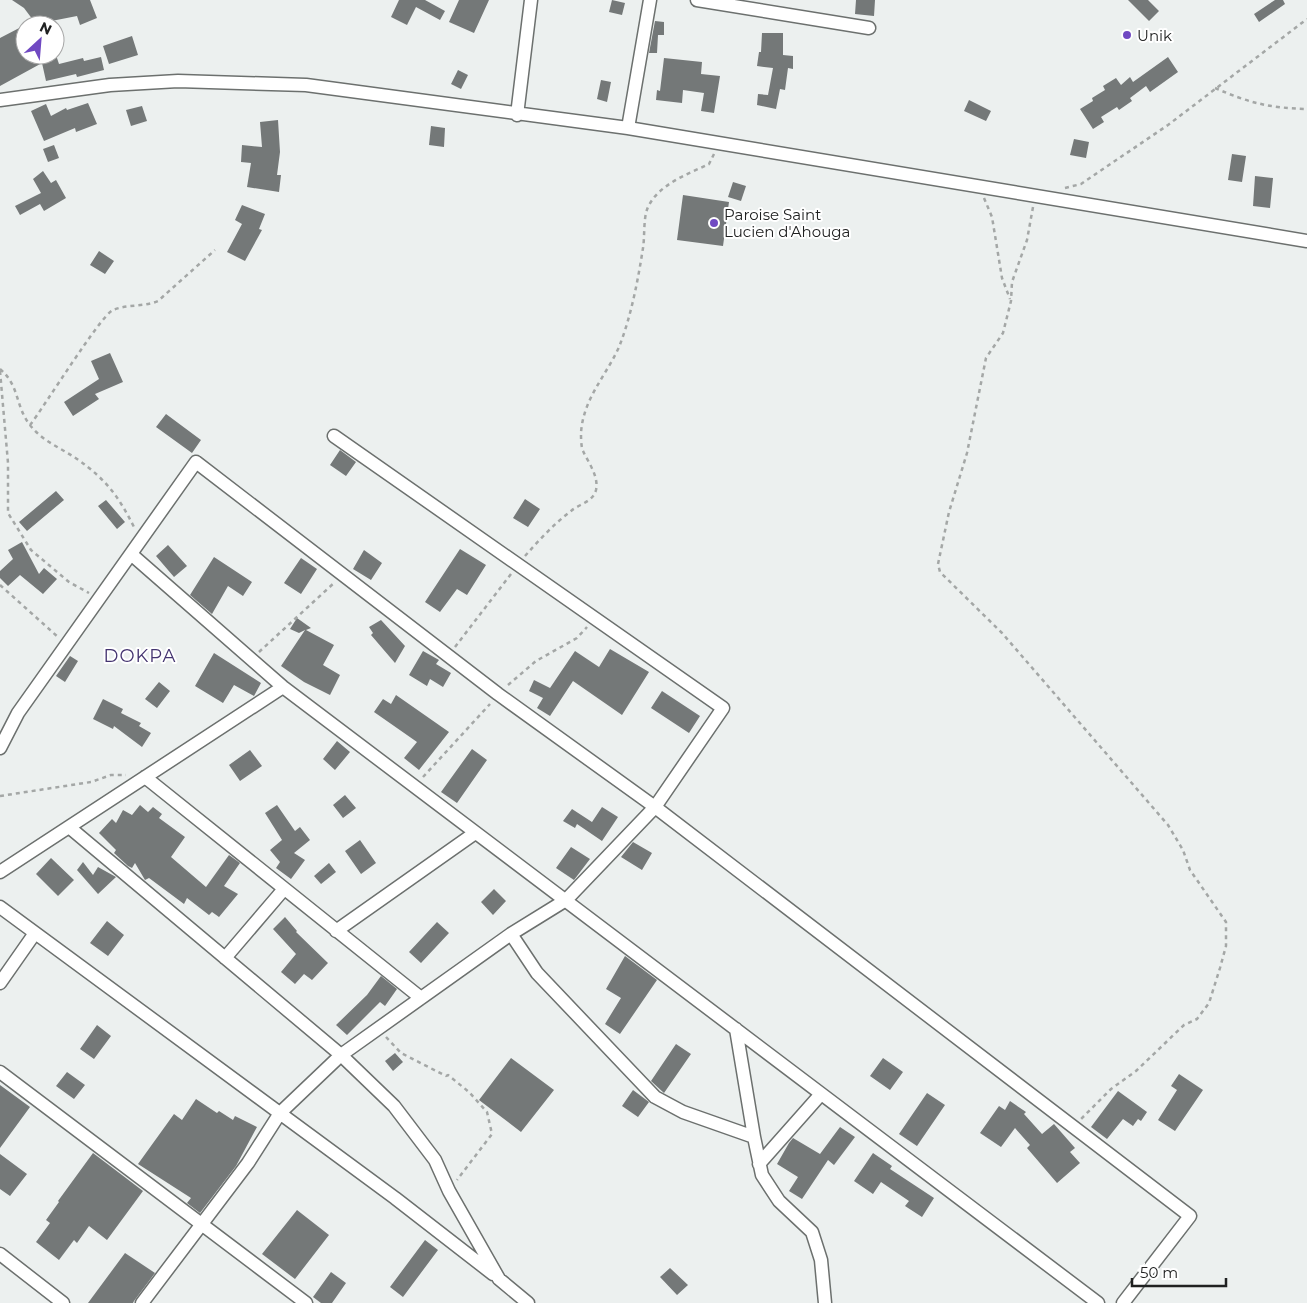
<svg xmlns="http://www.w3.org/2000/svg" width="1307" height="1303" viewBox="0 0 1307 1303" font-family="Montserrat,sans-serif">
<style>
.building{fill:#747878}
.lines{fill:none;stroke-linecap:round;stroke-linejoin:round}
.street-casing{stroke:#6c706e;stroke-width:15}
.path{stroke:#a4a7a6;stroke-width:2.5;stroke-dasharray:4 4;stroke-linecap:butt}
.street{stroke:#fff;stroke-width:12}
.poi-dot{fill:#7049c2;stroke:#fff;stroke-width:2}
.labels{text-anchor:middle;dominant-baseline:central;stroke-width:4;stroke-linejoin:round;paint-order:stroke}
.poi-label{font-size:15px;fill:#202121;stroke:#fff;text-anchor:start}
.quarter-label{font-size:18px;letter-spacing:1px;fill:#443470;stroke:#fff}
</style>
<rect width="100%" height="100%" fill="#ecf0ef"/>
<path class="building" d="M 12,0 L 90,0 L 97,18 L 80,25 L 77,16 L 36,24 L 24,8 Z
M 399,0 L 425,0 L 445,11 L 440,20 L 416,7 L 407,25 L 391,17 Z
M 459,0 L 489,0 L 474,33 L 449,22 Z
M 612,0 L 625,3 L 622,15 L 609,12 Z
M 856,0 L 875,0 L 874,16 L 855,14 Z
M 1128,0 L 1148,0 L 1159,11 L 1149,21 Z
M 1275,0 L 1283,0 L 1285,4 L 1259,22 L 1254,14 Z
M 655,21 L 664,22 L 664,35 L 658,35 L 657,53 L 649,53 Z
M 25,25 L 25,55 L 56,55 L 59,64 L 83,58 L 84,61 L 101,57 L 104,70 L 77,77 L 76,74 L 46,81 L 42,63 L 0,86 L 0,38 Z
M 762,33 L 783,33 L 783,55 L 793,56 L 793,69 L 788,68 L 785,90 L 780,89 L 776,109 L 757,105 L 758,94 L 768,95 L 773,68 L 757,66 L 759,52 L 761,52 Z
M 132,36 L 138,55 L 109,64 L 103,46 Z
M 1168,57 L 1178,72 L 1150,92 L 1146,86 L 1130,98 L 1132,101 L 1119,110 L 1117,107 L 1101,117 L 1104,122 L 1093,129 L 1080,109 L 1093,101 L 1092,98 L 1105,90 L 1103,86 L 1116,78 L 1121,85 L 1130,77 L 1133,82 Z
M 664,58 L 702,62 L 701,74 L 720,76 L 714,113 L 701,111 L 704,93 L 683,90 L 682,103 L 656,100 L 657,90 L 660,91 Z
M 458,70 L 468,75 L 461,89 L 451,84 Z
M 601,80 L 611,82 L 607,102 L 597,99 Z
M 969,100 L 991,111 L 986,121 L 964,111 Z
M 88,103 L 97,124 L 76,132 L 75,128 L 44,141 L 31,111 L 46,104 L 51,116 L 66,108 L 67,110 Z
M 142,106 L 147,121 L 131,126 L 126,110 Z
M 278,120 L 280,152 L 277,175 L 281,175 L 279,192 L 247,187 L 251,163 L 241,162 L 242,145 L 262,147 L 260,122 Z
M 431,126 L 445,128 L 444,147 L 429,145 Z
M 1074,139 L 1089,142 L 1086,158 L 1070,155 Z
M 54,145 L 59,158 L 48,162 L 43,149 Z
M 1232,154 L 1246,156 L 1242,182 L 1228,180 Z
M 43,171 L 51,183 L 56,180 L 66,198 L 44,211 L 40,204 L 20,215 L 15,206 L 41,193 L 33,179 Z
M 1255,176 L 1273,178 L 1270,208 L 1253,206 Z
M 733,182 L 746,186 L 741,201 L 728,197 Z
M 683,195 L 729,202 L 723,246 L 677,240 Z
M 242,205 L 265,214 L 259,229 L 262,230 L 245,261 L 227,252 L 242,224 L 235,220 Z
M 99,251 L 114,261 L 105,274 L 90,265 Z
M 110,353 L 123,382 L 95,394 L 99,399 L 73,416 L 64,402 L 99,379 L 91,361 Z
M 166,414 L 201,440 L 192,453 L 156,427 Z
M 340,450 L 356,462 L 346,476 L 330,465 Z
M 56,491 L 64,500 L 27,531 L 19,522 Z
M 525,499 L 540,509 L 528,527 L 513,518 Z
M 106,500 L 125,522 L 117,529 L 98,506 Z
M 22,542 L 39,574 L 44,568 L 57,579 L 43,594 L 20,575 L 8,586 L 0,578 L 0,571 L 13,559 L 8,550 Z
M 168,545 L 187,566 L 174,577 L 156,556 Z
M 460,549 L 486,565 L 467,595 L 457,589 L 440,612 L 425,602 Z
M 364,550 L 382,563 L 371,580 L 353,569 Z
M 214,557 L 252,582 L 243,596 L 228,586 L 212,614 L 190,595 Z
M 301,558 L 317,569 L 301,594 L 284,583 Z
M 297,618 L 311,628 L 306,630 L 334,645 L 323,665 L 340,675 L 330,695 L 304,682 L 281,666 L 305,630 L 299,633 L 290,629 Z
M 381,620 L 405,646 L 395,663 L 371,635 L 373,633 L 369,627 Z
M 610,649 L 649,672 L 622,715 L 573,681 L 550,716 L 537,708 L 543,698 L 529,691 L 534,680 L 550,688 L 575,651 L 599,667 Z
M 423,651 L 439,660 L 436,664 L 451,673 L 443,687 L 430,679 L 427,686 L 409,675 Z
M 214,653 L 261,683 L 254,696 L 234,685 L 223,703 L 195,686 Z
M 70,656 L 78,661 L 65,682 L 56,676 Z
M 159,682 L 170,691 L 157,708 L 145,699 Z
M 662,691 L 700,716 L 689,733 L 651,708 Z
M 396,695 L 449,732 L 419,770 L 404,758 L 417,742 L 374,712 L 383,699 L 391,704 Z
M 103,699 L 123,709 L 121,713 L 141,723 L 139,726 L 151,733 L 142,747 L 114,726 L 113,729 L 93,719 Z
M 337,741 L 350,752 L 335,770 L 323,759 Z
M 472,749 L 487,760 L 457,803 L 441,792 Z
M 250,750 L 262,766 L 240,781 L 229,765 Z
M 345,795 L 356,808 L 343,818 L 333,805 Z
M 140,805 L 148,812 L 153,807 L 162,814 L 159,818 L 185,837 L 171,857 L 206,887 L 229,855 L 240,863 L 224,886 L 238,894 L 219,917 L 212,912 L 209,915 L 187,898 L 184,904 L 149,878 L 145,880 L 135,863 L 132,868 L 128,866 L 114,853 L 116,850 L 99,833 L 112,819 L 116,823 L 123,810 L 132,815 Z
M 277,805 L 295,831 L 300,827 L 310,840 L 294,853 L 305,860 L 291,879 L 276,868 L 280,862 L 270,850 L 282,840 L 265,813 Z
M 602,807 L 618,817 L 602,841 L 577,824 L 575,828 L 563,821 L 572,809 L 592,822 Z
M 360,840 L 376,863 L 361,874 L 345,851 Z
M 633,842 L 652,853 L 642,870 L 621,857 Z
M 571,847 L 590,859 L 574,880 L 556,868 Z
M 51,858 L 74,880 L 58,896 L 36,874 Z
M 83,862 L 93,875 L 98,867 L 116,877 L 98,894 L 77,870 Z
M 329,863 L 336,872 L 321,884 L 314,876 Z
M 494,889 L 506,901 L 493,915 L 481,902 Z
M 285,917 L 297,931 L 296,932 L 328,963 L 312,980 L 304,974 L 295,984 L 281,972 L 296,954 L 273,929 Z
M 107,921 L 124,935 L 108,956 L 90,943 Z
M 437,922 L 449,933 L 421,963 L 409,952 Z
M 625,956 L 657,980 L 620,1034 L 605,1024 L 621,998 L 606,989 Z
M 381,976 L 397,989 L 385,1006 L 380,1002 L 347,1035 L 336,1025 L 367,995 Z
M 97,1025 L 111,1036 L 94,1059 L 80,1049 Z
M 676,1044 L 691,1054 L 664,1093 L 651,1081 Z
M 395,1053 L 403,1062 L 393,1071 L 385,1061 Z
M 511,1058 L 554,1090 L 521,1132 L 479,1100 Z
M 883,1058 L 903,1072 L 890,1090 L 870,1076 Z
M 67,1072 L 85,1085 L 74,1099 L 56,1086 Z
M 1179,1074 L 1203,1090 L 1175,1131 L 1158,1120 L 1177,1090 L 1171,1086 Z
M 0,1085 L 30,1107 L 0,1148 Z
M 633,1090 L 649,1102 L 638,1117 L 622,1106 Z
M 1118,1091 L 1147,1112 L 1141,1121 L 1138,1119 L 1133,1126 L 1123,1119 L 1107,1139 L 1091,1127 Z
M 927,1093 L 945,1105 L 917,1146 L 899,1134 Z
M 196,1099 L 217,1113 L 219,1111 L 233,1120 L 235,1116 L 257,1127 L 236,1166 L 200,1213 L 187,1203 L 191,1198 L 138,1164 L 174,1114 L 182,1120 Z
M 1010,1101 L 1026,1112 L 1024,1114 L 1042,1134 L 1054,1124 L 1075,1148 L 1070,1152 L 1080,1163 L 1057,1183 L 1027,1148 L 1030,1145 L 1015,1128 L 1001,1147 L 980,1133 L 999,1106 L 1005,1110 Z
M 840,1127 L 855,1137 L 834,1165 L 828,1160 L 802,1199 L 789,1191 L 798,1177 L 777,1164 L 789,1143 L 793,1138 L 820,1154 Z
M 93,1153 L 143,1191 L 107,1240 L 89,1226 L 77,1243 L 74,1240 L 59,1260 L 36,1242 L 50,1223 L 46,1220 L 59,1202 L 58,1201 Z
M 873,1153 L 892,1166 L 890,1169 L 934,1198 L 922,1217 L 905,1206 L 909,1201 L 881,1182 L 873,1194 L 854,1181 Z
M 0,1154 L 27,1174 L 10,1196 L 0,1189 Z
M 297,1210 L 329,1235 L 295,1279 L 262,1254 Z
M 425,1240 L 438,1250 L 403,1297 L 390,1287 Z
M 125,1253 L 155,1273 L 134,1301 L 133,1303 L 88,1303 Z
M 670,1268 L 688,1285 L 677,1295 L 660,1277 Z
M 331,1272 L 346,1283 L 332,1303 L 321,1303 L 313,1297 Z"/>
<g class="lines">
<g class="street-casing">
<path id="street" d="M 697,0 L 869,28
M 0,100 L 110,85 L 178,81 L 306,85 L 628,128 L 1307,241
M 517,115 L 531,0
M 628,128 L 650,0
M 131,554 L 283,687 L 1098,1303
M 0,748 L 18,713 L 196,462 L 498,694 L 655,807 L 1190,1216 L 1123,1303
M 145,777 L 421,998
M 69,827 L 341,1055 L 394,1106 L 435,1160 L 449,1191 L 499,1279 L 528,1303
M 0,872 L 283,687
M 0,907 L 395,1198 L 493,1274
M 336,931 L 475,833
M 511,934 L 537,973 L 655,1097 L 683,1112 L 754,1137 L 762,1175 L 779,1201 L 812,1232 L 821,1260 L 825,1303
M 225,958 L 284,889
M 0,983 L 35,933
M 736,1029 L 754,1137
M 0,1072 L 306,1303
M 759,1164 L 821,1094
M 0,1254 L 63,1303
M 142,1303 L 248,1163 L 280,1113 L 341,1055 L 511,934 L 566,900 L 655,807 L 723,708 L 334,436"/>
</g>
<path class="path" d="M 1215,88 C 1249,103 1270,108 1307,109
M 1065,188 L 1081,184 L 1168,125 L 1307,19
M 984,198 L 992,217 L 1002,278 L 1010,299
M 1033,207 L 1027,240 L 1012,282 L 1011,301 L 1003,333 L 986,358 L 967,453 L 949,512 L 938,564 L 940,572 L 1002,633 L 1168,825 L 1183,850 L 1190,870 L 1226,922 L 1226,946 L 1220,968 L 1209,1003 L 1197,1019 L 1184,1025 L 1136,1071 L 1111,1089 L 1081,1119
M 0,369 C 20,386 15,406 30,425 C 42,441 61,448 77,459 C 107,480 119,497 135,529
M 0,371 L 8,463 L 8,513 L 31,550 L 69,582 L 89,593
M 30,425 C 44,407 101,315 113,310 C 128,304 144,307 158,301 L 215,250
M 525,556 C 539,540 554,524 571,511 C 579,504 593,502 596,490 C 599,476 588,462 583,451 C 581,447 581,437 581,433 C 583,399 606,376 619,347 C 631,317 638,280 643,248 C 645,236 643,218 648,207 C 659,184 688,174 709,164 L 714,154
M 0,585 L 58,637
M 455,647 L 511,574
M 259,652 L 334,583
M 508,685 L 536,661 L 577,638 L 587,627
M 423,777 L 490,704
M 0,796 L 91,782 L 111,775 L 126,775
M 386,1037 L 401,1053 L 446,1076 L 448,1075 L 469,1092 L 487,1112 L 492,1134 L 457,1180"/>
<use href="#street" class="street"/>
</g>
<g class="poi-dot">
<circle cx="1127" cy="35" r="5"/>
<circle cx="714" cy="223" r="5"/>
</g>
<g class="labels">
<g class="poi-label">
<text x="1137" y="35">Unik</text>
<text x="724" y="214">Paroise Saint<tspan x="724" dy="17">Lucien d'Ahouga</tspan></text>
</g>
<g class="quarter-label">
<text x="140" y="656">DOKPA</text>
</g>
</g>
<g transform="translate(40 40) rotate(26)"><circle r="24" fill="#ffffff" stroke="#a6a6a6"/>
<path d="M0-4L9 19L0 12L-9 19Z" fill="#7049c2"/>
<text y="-8" font-size="14" font-weight="bold" text-anchor="middle" fill="#202121">N</text>
</g>
<path d="M1132 1278v8h94v-8" fill="none" stroke="#202121" stroke-width="2.5"/>
<text x="1140" y="1278" font-size="15" fill="#202121" stroke="#ffffff" stroke-width="4" paint-order="stroke">50 m</text>
</svg>
